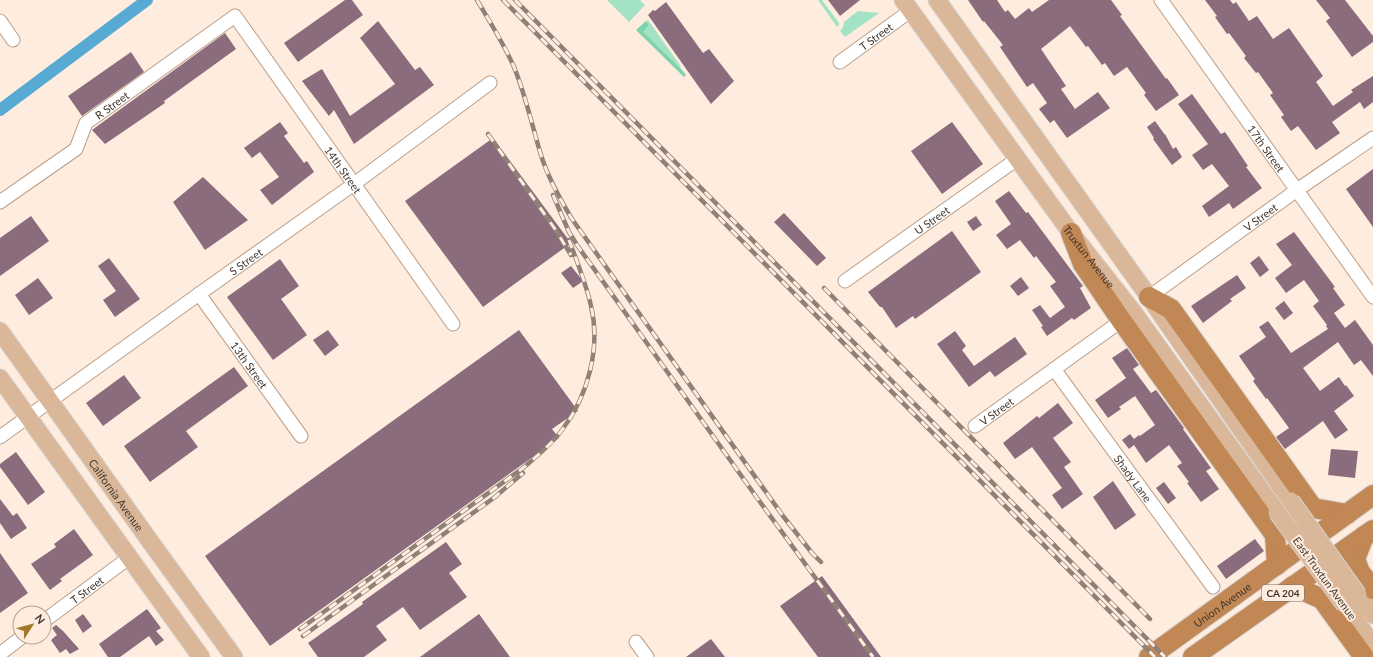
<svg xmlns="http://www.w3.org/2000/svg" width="1373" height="657" viewBox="0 0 1373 657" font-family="Lato,sans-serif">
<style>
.green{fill:#a4e2c5}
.forest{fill:#7ed3ad}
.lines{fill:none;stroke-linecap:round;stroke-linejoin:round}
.canal{stroke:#57aad3;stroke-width:12}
.building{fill:#8b6c7c}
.minor-casing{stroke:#ba9f89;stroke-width:15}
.major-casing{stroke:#d5d3d1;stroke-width:19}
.highway-casing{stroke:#d5d3d1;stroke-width:22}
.minor{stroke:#fff;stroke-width:13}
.major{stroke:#dab798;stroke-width:17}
.highway{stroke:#c18754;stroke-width:20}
.rail-casing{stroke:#908176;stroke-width:4.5}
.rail{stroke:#feecde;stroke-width:3;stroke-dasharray:9;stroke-linecap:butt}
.major-bridge-casing{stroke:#d5d3d1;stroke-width:19;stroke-linecap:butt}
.major-bridge{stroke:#dab798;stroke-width:17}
.labels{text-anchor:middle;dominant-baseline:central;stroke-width:4;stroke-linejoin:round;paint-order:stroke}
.shield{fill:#feecde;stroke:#7a6d62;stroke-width:1}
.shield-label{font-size:10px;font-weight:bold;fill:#42362d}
.street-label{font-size:11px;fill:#42362d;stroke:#feecde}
</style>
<rect width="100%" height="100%" fill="#feecde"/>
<path class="green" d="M 607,0 L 640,0 L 645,5 L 629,22 Z
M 818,0 L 822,0 L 839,23 L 839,25 L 837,27 Z
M 858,11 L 879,13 L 845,37 L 840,31 L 843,27 L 844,22 Z
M 648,20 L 680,65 L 681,69 L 642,32 L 649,25 L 646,21 Z"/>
<path class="forest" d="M 646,21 L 649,25 L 643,32 L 681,69 L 686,75 L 684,77 L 636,30 Z"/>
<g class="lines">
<path class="canal" d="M 0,110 L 147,0"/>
</g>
<path class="building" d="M 345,0 L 352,0 L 363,15 L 298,62 L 284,43 Z
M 828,0 L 860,0 L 840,16 Z
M 968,0 L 997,0 L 1005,12 L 1008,10 L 1015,19 L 1029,8 L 1032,12 L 1049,0 L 1111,0 L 1122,15 L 1120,16 L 1166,79 L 1167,78 L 1179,95 L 1156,111 L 1144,95 L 1146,93 L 1127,67 L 1114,76 L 1105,63 L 1102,65 L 1088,46 L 1086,47 L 1070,26 L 1041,49 L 1066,86 L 1061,89 L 1075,109 L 1098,92 L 1110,108 L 1067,138 L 1054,120 L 1050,123 L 1039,109 L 1047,103 L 1033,83 L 1027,87 L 1000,47 L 1003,45 L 984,21 L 983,22 Z
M 1205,0 L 1230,0 L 1233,4 L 1236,2 L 1249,21 L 1257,16 L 1273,39 L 1289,28 L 1323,76 L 1316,82 L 1333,106 L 1353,92 L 1351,90 L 1373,76 L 1373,102 L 1364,109 L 1360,102 L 1332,122 L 1340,133 L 1316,150 L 1298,126 L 1291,131 L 1281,117 L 1284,115 L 1270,95 L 1273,93 L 1258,72 L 1256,73 L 1244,58 L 1246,56 L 1229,33 L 1227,34 L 1215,17 L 1217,16 Z
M 1316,0 L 1345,0 L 1373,36 L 1373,42 L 1352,57 L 1326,21 L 1330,18 Z
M 666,2 L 703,53 L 709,49 L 734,81 L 711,104 L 648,15 L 653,10 L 655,11 Z
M 378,21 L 415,70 L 420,67 L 434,85 L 354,144 L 334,110 L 329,116 L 302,81 L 322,69 L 350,116 L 395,84 L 360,38 Z
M 225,33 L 236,49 L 164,101 L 165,103 L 105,144 L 92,130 Z
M 131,52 L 144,72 L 82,116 L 68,96 Z
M 1192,94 L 1221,134 L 1225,132 L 1248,166 L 1246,167 L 1262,188 L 1233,209 L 1229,203 L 1209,217 L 1202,206 L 1229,186 L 1212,164 L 1203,170 L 1192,155 L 1208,144 L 1178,104 Z
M 1155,121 L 1165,135 L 1165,134 L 1173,149 L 1176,147 L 1182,157 L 1172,165 L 1153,139 L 1154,138 L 1147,127 Z
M 280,122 L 288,133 L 284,136 L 304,163 L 307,161 L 314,172 L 272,205 L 260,190 L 279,177 L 260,152 L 252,158 L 244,148 Z
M 952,122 L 983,164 L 942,194 L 911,151 Z
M 493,138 L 571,243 L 483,307 L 405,201 Z
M 1373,169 L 1373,227 L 1346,189 Z
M 203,177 L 248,220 L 205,250 L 173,202 Z
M 1009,191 L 1026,213 L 1028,212 L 1083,286 L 1080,288 L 1091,308 L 1074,320 L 1072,318 L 1047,336 L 1041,327 L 1043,326 L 1032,310 L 1040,305 L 1050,318 L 1065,307 L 1050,286 L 1056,282 L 1036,256 L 1034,258 L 1020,240 L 1007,249 L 996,235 L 1011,224 L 995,201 Z
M 784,213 L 826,258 L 817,266 L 774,222 Z
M 31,216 L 49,241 L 0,276 L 0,238 Z
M 976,216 L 982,225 L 973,231 L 967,222 Z
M 952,231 L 981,272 L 915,319 L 913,316 L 896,328 L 882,307 L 880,307 L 868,292 Z
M 1294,232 L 1335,287 L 1333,288 L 1345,305 L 1334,313 L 1345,328 L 1355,320 L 1373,345 L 1373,376 L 1361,360 L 1354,365 L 1338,342 L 1303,368 L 1320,391 L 1339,377 L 1345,386 L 1346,385 L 1354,396 L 1334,411 L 1348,430 L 1335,439 L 1323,421 L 1285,449 L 1276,437 L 1289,428 L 1267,398 L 1266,399 L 1253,381 L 1255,379 L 1239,356 L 1266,337 L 1259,327 L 1268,321 L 1291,353 L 1328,329 L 1326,326 L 1327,325 L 1313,306 L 1319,301 L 1304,280 L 1286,293 L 1275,278 L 1292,265 L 1276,244 Z
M 1259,256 L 1269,270 L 1260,277 L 1250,263 Z
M 109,258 L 140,299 L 115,317 L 103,300 L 116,291 L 98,266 Z
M 280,259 L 299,286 L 281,299 L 307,335 L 273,360 L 227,297 Z
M 571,266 L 583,281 L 573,288 L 561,273 Z
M 1237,275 L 1246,288 L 1230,299 L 1232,301 L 1203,323 L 1191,306 Z
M 1021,277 L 1029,288 L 1018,296 L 1010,286 Z
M 38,278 L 53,298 L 29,315 L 15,295 Z
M 1284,301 L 1293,313 L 1284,320 L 1275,308 Z
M 328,330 L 339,345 L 325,356 L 313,340 Z
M 519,330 L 578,411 L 552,429 L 559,438 L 270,646 L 205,556 Z
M 955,331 L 966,346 L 962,350 L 974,366 L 1015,337 L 1027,354 L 995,377 L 990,371 L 969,387 L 937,344 Z
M 1127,348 L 1139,365 L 1133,369 L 1151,393 L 1156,390 L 1184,428 L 1183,429 L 1211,468 L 1206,471 L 1219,489 L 1201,502 L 1187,483 L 1189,482 L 1177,466 L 1182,463 L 1169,445 L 1146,463 L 1134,445 L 1129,449 L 1122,440 L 1130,434 L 1134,439 L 1139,435 L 1140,436 L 1155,425 L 1135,396 L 1119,407 L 1121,409 L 1108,418 L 1095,400 L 1126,378 L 1112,358 Z
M 234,367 L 248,386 L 186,431 L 198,447 L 150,482 L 124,446 Z
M 124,375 L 141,398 L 103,426 L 86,403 Z
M 1058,403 L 1073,423 L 1053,438 L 1071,462 L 1064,467 L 1083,494 L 1062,509 L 1052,495 L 1062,488 L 1032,447 L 1015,459 L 1003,443 L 1037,416 L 1039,418 Z
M 1331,449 L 1358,451 L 1355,478 L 1328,475 Z
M 16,452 L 45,492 L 28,505 L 0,467 L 0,464 Z
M 1113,481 L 1136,515 L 1115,530 L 1093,497 Z
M 1164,482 L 1176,498 L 1168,504 L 1156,488 Z
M 0,499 L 13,516 L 17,513 L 27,528 L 11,539 L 0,523 Z
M 74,529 L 93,555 L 60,579 L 62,581 L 50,590 L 31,564 L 56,547 L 54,544 Z
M 1255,539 L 1264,551 L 1226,579 L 1217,566 Z
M 446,542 L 462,564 L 449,573 L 467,597 L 420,630 L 403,607 L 376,626 L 387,640 L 364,657 L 318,657 L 308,643 L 363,604 L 362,602 Z
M 0,553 L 28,593 L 0,613 Z
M 822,576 L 881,657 L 818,657 L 780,606 Z
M 147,609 L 161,628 L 156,631 L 164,640 L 156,646 L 149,636 L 120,657 L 108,657 L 99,644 Z
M 83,614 L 92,626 L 83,633 L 75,620 Z
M 479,614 L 510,657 L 420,657 Z
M 56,625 L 63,631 L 79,649 L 70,654 L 66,649 L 60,653 L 51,640 L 57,635 L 52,628 Z
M 711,639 L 725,657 L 686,657 Z"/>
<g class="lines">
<g class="minor-casing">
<g id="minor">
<path id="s1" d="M 1161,0 L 1373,297"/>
<path d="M 0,21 L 13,40"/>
<path id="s2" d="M 840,62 L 910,11"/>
<path id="s3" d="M 0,202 L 76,149 L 86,123 L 235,16 L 453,324"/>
<path id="s4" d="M 845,281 L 1017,159"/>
<path id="s5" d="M 199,294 L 301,436"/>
<path id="s6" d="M 1149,297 L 1297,190 L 1373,138"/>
<path id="s7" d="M 1054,369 L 1213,587"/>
<path id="s8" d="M 975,426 L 1128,316"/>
<path id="s9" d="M 0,437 L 199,294 L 354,184 L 490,83"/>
<path id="s10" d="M 44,621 L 130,557"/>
<path d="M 636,642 L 647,657"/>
<path d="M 0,654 L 22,637"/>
</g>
</g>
<g class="major-casing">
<g id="major">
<path id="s11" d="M 903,0 L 1071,233 L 1134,313 L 1277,512"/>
<path d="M 937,0 L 1149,297 L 1291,501"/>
<path id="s12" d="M 0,331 L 152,544 L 234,657"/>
<path d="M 0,378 L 201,657"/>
<path d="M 1358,595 L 1373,615"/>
<path d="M 1345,605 L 1373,645"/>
</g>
</g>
<g class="highway-casing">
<g id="highway">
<path d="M 1071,233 L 1083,264 L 1121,320 L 1275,535 L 1277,565"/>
<path d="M 1149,297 L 1171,309 L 1313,508 L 1347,514"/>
<path d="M 1364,536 L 1355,559 L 1360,572 L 1373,589"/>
<path d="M 1293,586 L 1322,599 L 1364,657"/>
<path id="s13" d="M 1149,657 L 1373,495"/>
<path d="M 1193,657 L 1373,530"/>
</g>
</g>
<use href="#minor" class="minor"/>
<use href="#major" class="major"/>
<use href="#highway" class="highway"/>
<g class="rail-casing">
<path id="rail" d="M 477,0 C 490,22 504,44 514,67 C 526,96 532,126 541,155 C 548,178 560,199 572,219 L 783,516 L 812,553 L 821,562
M 503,0 L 1155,657
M 515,0 L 1165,657
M 488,134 L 555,229 L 571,255
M 553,195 L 569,232 L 577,245 L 755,495 L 873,657
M 824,288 L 1150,619
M 300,629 L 523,468 C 537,456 551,445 562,430 C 588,396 601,348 591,306 C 586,283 577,262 569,240
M 303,636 L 495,497 L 523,473"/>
</g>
<use href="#rail" class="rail"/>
<g class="major-bridge-casing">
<path id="major-bridge" d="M 1291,501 L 1358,595
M 1277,512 L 1345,605"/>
</g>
<use href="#major-bridge" class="major-bridge"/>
</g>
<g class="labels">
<rect class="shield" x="1262" y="585" width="42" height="16" rx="3"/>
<g class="shield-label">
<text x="1283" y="593">CA 204</text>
</g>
<g class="street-label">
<text stroke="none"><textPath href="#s2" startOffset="44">T Street</textPath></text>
<text stroke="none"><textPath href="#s3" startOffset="152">R Street</textPath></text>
<text stroke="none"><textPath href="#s1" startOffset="182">17th Street</textPath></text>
<text stroke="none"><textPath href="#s3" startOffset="492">14th Street</textPath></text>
<text stroke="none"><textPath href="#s6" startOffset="137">V Street</textPath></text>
<text stroke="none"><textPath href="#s4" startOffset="106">U Street</textPath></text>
<text stroke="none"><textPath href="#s11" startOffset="317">Truxtun Avenue</textPath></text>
<text stroke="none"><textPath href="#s9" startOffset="302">S Street</textPath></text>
<text stroke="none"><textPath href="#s5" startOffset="87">13th Street</textPath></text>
<text stroke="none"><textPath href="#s8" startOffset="26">V Street</textPath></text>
<text stroke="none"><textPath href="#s7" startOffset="135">Shady Lane</textPath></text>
<text stroke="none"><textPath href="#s12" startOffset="201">California Avenue</textPath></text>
<text transform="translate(1325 578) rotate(54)">East Truxtun Avenue</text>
<text stroke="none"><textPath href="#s10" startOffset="53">T Street</textPath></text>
<text stroke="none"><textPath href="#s13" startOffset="90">Union Avenue</textPath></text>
</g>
</g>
<g transform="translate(32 625) rotate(54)"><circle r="19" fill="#feecde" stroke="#b3a397"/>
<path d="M0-3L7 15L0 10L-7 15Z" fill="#a37728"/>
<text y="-6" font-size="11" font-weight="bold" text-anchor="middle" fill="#42362d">N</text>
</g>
</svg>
